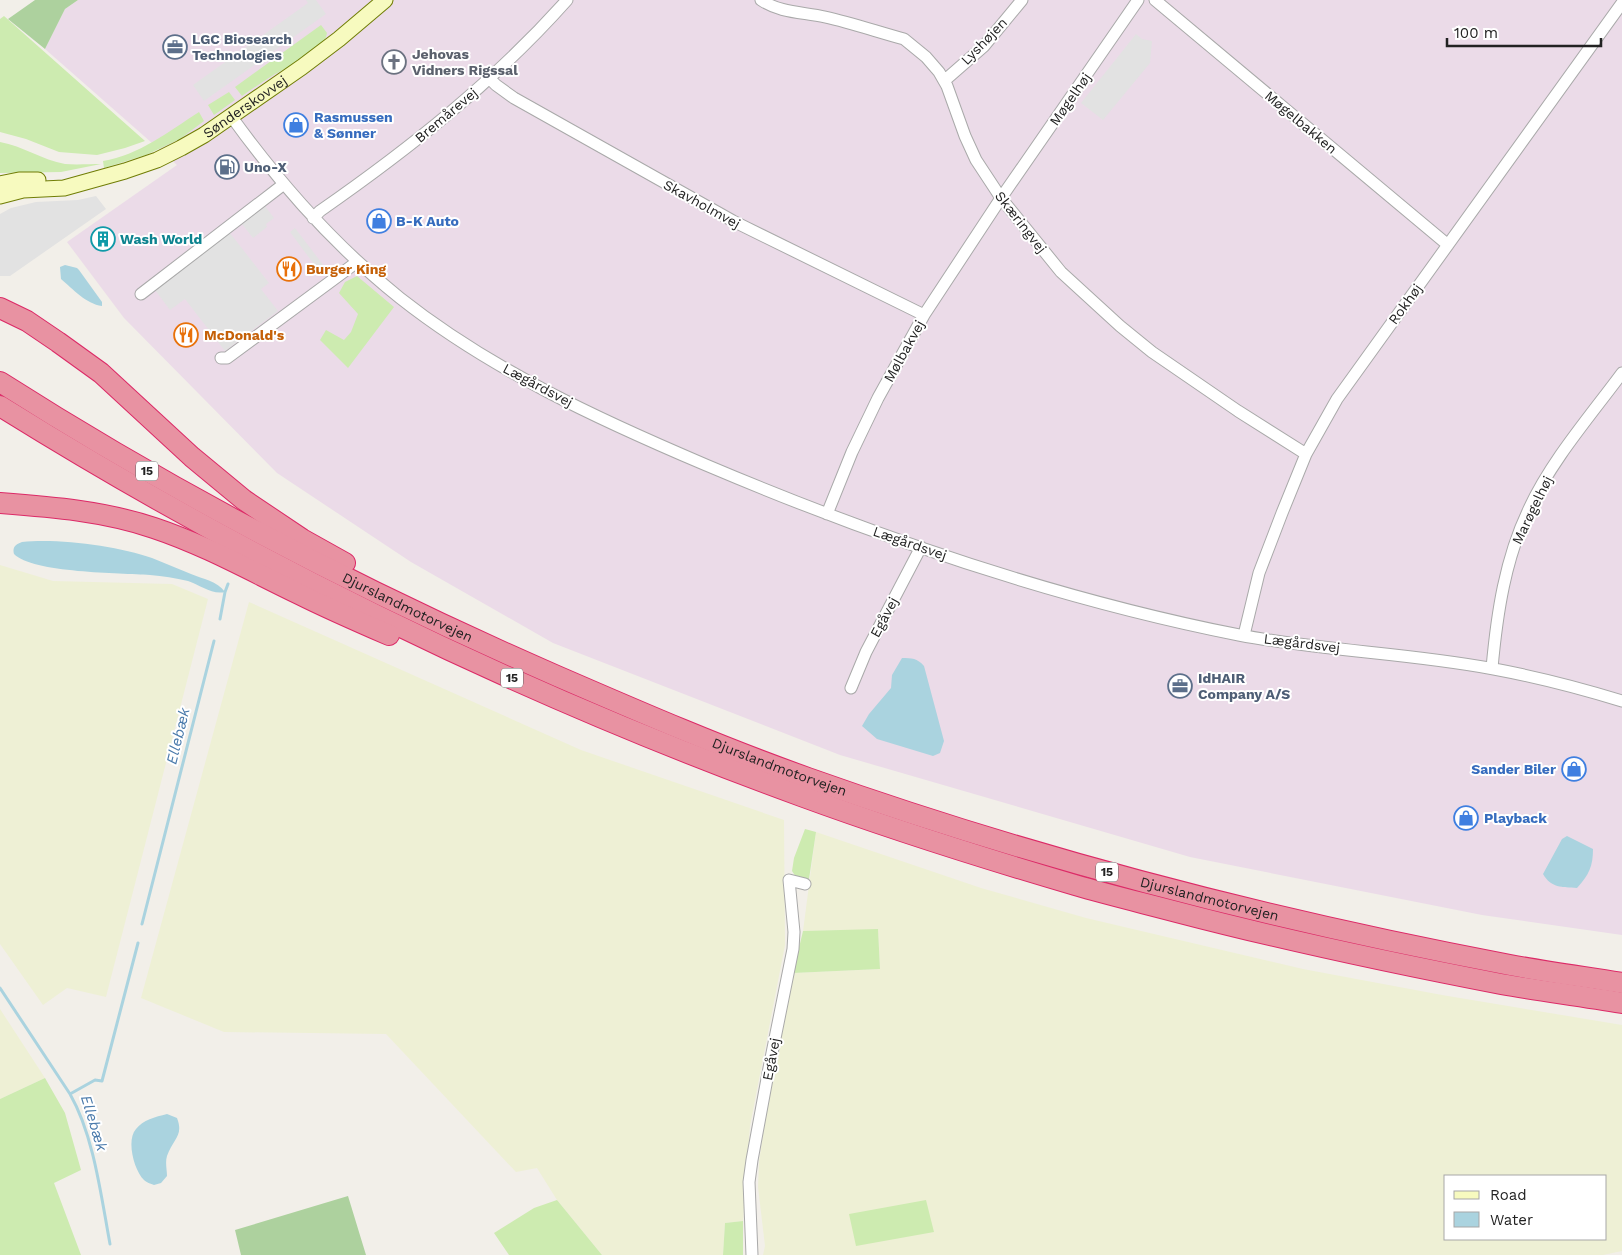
<svg xmlns="http://www.w3.org/2000/svg" width="1622" height="1255" viewBox="0 0 1622 1255" font-family="'Work Sans',sans-serif">
<style>
.industrial{fill:#ebdbe8}
.farmland{fill:#eef0d5;fill-rule:evenodd}
.grass{fill:#cdebb0}
.forest{fill:#add19e}
.parking{fill:#e2e2e2}
.water{fill:#aad3df}
.lines{fill:none;stroke-linecap:round;stroke-linejoin:round}
.stream{stroke:#aad3df;stroke-width:3}
.street-casing{stroke:#a9a9a9;stroke-width:13}
.secondary-casing{stroke:#707d05;stroke-width:17}
.highway-casing{stroke:#dc2a67;stroke-width:22}
.street{stroke:#fff;stroke-width:11}
.secondary{stroke:#f7fabf;stroke-width:15}
.highway{stroke:#e892a2;stroke-width:20}
.labels{text-anchor:middle;dominant-baseline:central;stroke-width:4;stroke-linejoin:round;paint-order:stroke}
.shield{fill:#fff;stroke:#646464;stroke-width:1}
.shield-label{font-size:12px;font-weight:bold;fill:#222}
.service-label{font-size:14px;font-weight:bold;fill:#4e5e75;stroke:#fff;text-anchor:start}
.street-label{font-size:14px;fill:#222;stroke:#fff}
.worship-label{font-size:14px;font-weight:bold;fill:#5b616d;stroke:#fff;text-anchor:start}
.shop-label{font-size:14px;font-weight:bold;fill:#366cbe;stroke:#fff;text-anchor:start}
.culture-label{font-size:14px;font-weight:bold;fill:#0d838f;stroke:#fff;text-anchor:start}
.food-label{font-size:14px;font-weight:bold;fill:#c56008;stroke:#fff;text-anchor:start}
.water-label{font-size:15px;font-style:italic;fill:#4a7aab;stroke:#fff}
</style>
<rect width="100%" height="100%" fill="#f2efe9"/>
<path class="industrial" d="M 78,0 L 1622,0 L 1622,935 L 1482,915 L 1190,857 L 840,755 L 553,643 L 411,562 L 277,473 L 124,318 L 67,242 L 177,165 L 45,49 L 65,9 Z"/>
<path class="farmland" d="M 0,565 L 53,581 L 172,584 L 208,599 L 106,997 L 67,988 L 43,1005 L 0,944 Z
M 249,602 L 581,750 L 784,820 L 785,945 L 750,1126 L 743,1221 L 725,1223 L 723,1255 L 602,1255 L 557,1200 L 537,1168 L 516,1172 L 386,1034 L 224,1032 L 141,998 Z
M 816,832 L 981,888 L 1086,918 L 1303,969 L 1442,995 L 1622,1025 L 1622,1251 L 1603,1255 L 763,1255 L 765,1246 L 758,1187 L 759,1162 L 775,1053 L 793,973 L 880,969 L 878,930 L 803,931 ZM 1446,1176 L 1606,1176 L 1606,1239 L 1446,1239 Z
M 0,1009 L 45,1078 L 0,1099 Z"/>
<path class="grass" d="M 4,16 L 145,141 L 125,148 L 97,155 L 59,152 L 26,139 L 0,132 L 0,19 Z
M 321,25 L 327,33 C 324,54 288,66 272,76 C 262,82 252,89 242,96 L 235,87 Z
M 229,92 L 235,100 L 214,115 L 208,105 Z
M 199,112 L 204,121 L 180,139 L 146,155 L 104,168 L 103,161 C 139,155 168,132 199,112 Z
M 0,142 C 23,146 42,160 65,164 C 76,165 90,164 101,164 L 61,172 L 0,173 Z
M 357,276 L 394,307 L 348,368 L 320,340 L 326,330 L 344,340 L 351,332 L 358,314 L 339,293 L 345,282 Z
M 805,829 L 816,832 L 809,879 L 796,877 L 792,871 L 794,858 Z
M 878,929 L 880,969 L 793,973 L 803,931 Z
M 45,1078 L 65,1113 L 81,1170 L 54,1183 L 81,1255 L 0,1255 L 0,1099 Z
M 557,1200 L 602,1255 L 509,1255 L 494,1233 L 534,1208 Z
M 926,1200 L 934,1232 L 856,1246 L 849,1214 Z
M 743,1221 L 743,1255 L 723,1255 L 725,1223 Z"/>
<path class="forest" d="M 35,0 L 78,0 L 65,9 L 45,49 L 8,19 Z
M 348,1196 L 366,1255 L 241,1255 L 235,1230 Z"/>
<path class="parking" d="M 306,0 L 316,0 L 326,14 L 204,101 L 193,85 L 308,3 Z
M 1136,34 L 1142,39 L 1152,41 L 1150,63 L 1103,120 L 1081,103 Z
M 96,196 L 106,209 L 10,276 L 0,276 L 0,214 L 11,208 L 36,202 L 78,200 Z
M 265,206 L 274,218 L 266,224 L 267,227 L 253,238 L 242,224 Z
M 295,228 L 327,270 L 322,275 L 290,232 Z
M 230,233 L 269,283 L 261,289 L 278,311 L 225,351 L 185,299 L 170,310 L 155,290 Z"/>
<path class="water" d="M 65,265 L 77,268 L 79,270 L 102,302 L 102,306 C 86,304 73,289 61,279 L 60,267 Z
M 22,542 C 58,538 118,546 152,558 C 165,563 178,569 191,574 C 203,579 217,581 225,592 C 212,595 200,585 188,581 C 175,578 163,576 150,575 C 121,573 32,573 14,554 C 12,547 16,544 22,542 Z
M 902,658 C 912,658 917,658 924,666 L 944,741 L 940,753 L 933,756 L 877,739 L 862,726 L 869,714 L 891,688 L 892,675 Z
M 1567,836 L 1593,849 C 1593,866 1589,875 1577,888 C 1562,887 1551,888 1543,874 L 1562,839 Z
M 167,1114 L 177,1118 C 184,1136 173,1139 167,1156 C 165,1162 167,1170 167,1176 L 161,1183 L 154,1185 C 151,1184 146,1182 144,1180 C 134,1170 126,1140 136,1129 C 143,1120 155,1117 167,1114 Z"/>
<g class="lines">
<path class="stream" d="M 220,619 L 225,592 L 228,584
M 142,924 L 214,641
M 0,988 L 70,1094
M 110,1244 C 101,1196 94,1136 70,1094 L 95,1080 L 102,1081 L 138,943"/>
<g class="street-casing">
<path id="street" d="M 761,0 C 780,13 803,12 825,17 C 852,23 878,32 904,39 L 926,57 L 939,72 L 947,86 L 965,136 L 976,160 L 1001,198 L 1061,272 L 1120,326 L 1152,352 L 1238,411 L 1306,454
M 1155,0 L 1448,245
M 490,79 L 496,85 L 514,98 L 733,221 L 924,315
M 944,81 L 984,46 L 1022,0
M 231,116 C 280,184 335,246 400,298 C 491,370 600,420 706,465 C 878,538 1057,599 1239,635 C 1323,651 1410,653 1494,669 C 1537,677 1580,688 1622,701
M 313,218 L 320,211 C 409,149 495,81 567,0
M 141,294 L 284,184
M 221,358 L 227,358 L 357,262
M 827,514 L 852,452 L 878,398 L 924,315 L 1001,198 L 1138,0
M 1244,635 L 1259,573 L 1282,513 L 1306,454 L 1337,399 L 1622,3
M 1492,668 C 1497,613 1505,559 1529,509 C 1551,461 1591,415 1622,373
M 851,688 L 866,652 L 921,547
M 752,1255 L 749,1182 L 752,1160 L 769,1068 L 793,949 L 794,932 L 789,880 L 805,884"/>
</g>
<g class="secondary-casing">
<g id="secondary">
<path d="M 0,184 L 19,180 L 38,180"/>
<path id="s1" d="M 0,196 L 23,190 L 64,188 L 125,171 L 157,160 L 181,148 L 204,135 L 302,67 L 339,39 L 385,0"/>
</g>
</g>
<g class="highway-casing">
<g id="highway">
<path d="M 0,308 L 27,321 L 58,342 L 101,373 L 192,457 L 244,500 L 302,539 L 345,563"/>
<path id="s2" d="M 0,382 C 177,495 364,592 557,676 C 640,712 723,748 808,778 C 1036,859 1272,920 1510,965 C 1547,972 1585,977 1622,983"/>
<path d="M 0,406 C 252,563 521,694 801,796 C 891,829 983,858 1075,885 C 1109,895 1143,903 1177,912 C 1284,940 1392,963 1501,984 C 1541,991 1582,996 1622,1003"/>
<path d="M 0,503 C 52,507 104,511 154,528 C 205,545 251,571 299,594 C 329,609 359,622 389,635"/>
</g>
</g>
<use href="#street" class="street"/>
<use href="#secondary" class="secondary"/>
<use href="#highway" class="highway"/>
</g>
<defs>
<g id="office-ring" transform="scale(1.25)"><circle r="9.5" fill="#fff" stroke="#5c6f8a" stroke-width="1.5"/><path d="M-6-3h4V-5.5h4V-3h4V5H-6ZM-1-4.5V-3h2v-1.5ZM-6 0V1H6V0Z" fill="#5c6f8a"/></g>
<g id="church-ring" transform="scale(1.25)"><circle r="9.5" fill="#fff" stroke="#6b7280" stroke-width="1.5"/><path d="M-1.2-6h2.4v3.5h3.3v2.4h-3.3V6h-2.4V-.1h-3.3v-2.4h3.3Z" fill="#6b7280"/></g>
<g id="shop-ring" transform="scale(1.25)"><circle r="9.5" fill="#fff" stroke="#3f7fe0" stroke-width="1.5"/><path d="M-5-2.5h2.3a2.7 3.5 0 0 1 5.4 0H5L5.5 6h-11ZM-1.5-2.5h3a1.5 2.3 0 0 0-3 0Z" fill="#3f7fe0"/></g>
<g id="fuel-ring" transform="scale(1.25)"><circle r="9.5" fill="#fff" stroke="#5c6f8a" stroke-width="1.5"/><path d="M-5.5-6h7V0h2V4h1.3V-2.5L3-4.5l.8-.8L6-3V5H2.5V1h-1V6h-7ZM-4.2-4.7v3.2H.2V-4.7Z" fill="#5c6f8a"/></g>
<g id="building-ring" transform="scale(1.25)"><circle r="9.5" fill="#fff" stroke="#0f9aa8" stroke-width="1.5"/><path d="M-4-6H4V6H1V3H-1V6H-4ZM-2.5-4.3h1.7v1.8h-1.7ZM.8-4.3h1.7v1.8H.8ZM-2.5-1h1.7V.8h-1.7ZM.8-1h1.7V.8H.8Z" fill="#0f9aa8"/></g>
<g id="restaurant-ring" transform="scale(1.25)"><circle r="9.5" fill="#fff" stroke="#e8710a" stroke-width="1.5"/><path d="M-5-6h1v4h1v-4h1v4h1v-4h1v5L-1.5 .5V6h-2V.5L-5-1ZM5-6V6H3V1.5H1.5Q1.5-4 5-6Z" fill="#e8710a"/></g>
</defs>
<g fill-rule="evenodd">
<use href="#office-ring" x="175" y="47"/>
<use href="#church-ring" x="394" y="62"/>
<use href="#shop-ring" x="296" y="125"/>
<use href="#fuel-ring" x="227" y="167"/>
<use href="#shop-ring" x="379" y="221"/>
<use href="#building-ring" x="103" y="239"/>
<use href="#restaurant-ring" x="289" y="269"/>
<use href="#restaurant-ring" x="186" y="335"/>
<use href="#office-ring" x="1180" y="686"/>
<use href="#shop-ring" x="1574" y="769"/>
<use href="#shop-ring" x="1466" y="818"/>
</g>
<g class="labels">
<g class="shield">
<rect x="136" y="461.5" width="22" height="19" rx="4"/>
<rect x="501" y="668.5" width="22" height="19" rx="4"/>
<rect x="1096" y="862.5" width="22" height="19" rx="4"/>
</g>
<g class="shield-label">
<text x="147" y="471">15</text>
<text x="512" y="678">15</text>
<text x="1107" y="872">15</text>
</g>
<g class="service-label">
<text x="192" y="39">LGC Biosearch<tspan x="192" dy="16">Technologies</tspan></text>
<text x="244" y="167">Uno-X</text>
<text x="1198" y="678">IdHAIR<tspan x="1198" dy="16">Company A/S</tspan></text>
</g>
<g class="street-label">
<text transform="translate(984 41) rotate(-46)">Lyshøjen</text>
<text transform="translate(1070 99) rotate(-55)">Møgelhøj</text>
<text stroke="none"><textPath href="#s1" startOffset="265">Sønderskovvej</textPath></text>
<text transform="translate(446 115) rotate(-40)">Bremårevej</text>
<text transform="translate(1301 122) rotate(40)">Møgelbakken</text>
<text transform="translate(702 204) rotate(29)">Skavholmvej</text>
<text transform="translate(1021 222) rotate(52)">Skæringvej</text>
<text transform="translate(1405 304) rotate(-54)">Rokhøj</text>
<text transform="translate(904 351) rotate(-61)">Mølbakvej</text>
<text transform="translate(538 385) rotate(28)">Lægårdsvej</text>
<text transform="translate(1532 510) rotate(-64)">Marøgelhøj</text>
<text transform="translate(910 543) rotate(19)">Lægårdsvej</text>
<text stroke="none"><textPath href="#s2" startOffset="466">Djurslandmotorvejen</textPath></text>
<text transform="translate(884 617) rotate(-62)">Egåvej</text>
<text transform="translate(1302 643) rotate(7)">Lægårdsvej</text>
<text stroke="none"><textPath href="#s2" startOffset="871">Djurslandmotorvejen</textPath></text>
<text stroke="none"><textPath href="#s2" startOffset="1321">Djurslandmotorvejen</textPath></text>
<text transform="translate(771 1059) rotate(-79)">Egåvej</text>
</g>
<g class="worship-label">
<text x="412" y="54">Jehovas<tspan x="412" dy="16">Vidners Rigssal</tspan></text>
</g>
<g class="shop-label">
<text x="314" y="117">Rasmussen<tspan x="314" dy="16">&amp; Sønner</tspan></text>
<text x="396" y="221">B-K Auto</text>
<text x="1556" y="769" text-anchor="end">Sander Biler</text>
<text x="1484" y="818">Playback</text>
</g>
<g class="culture-label">
<text x="120" y="239">Wash World</text>
</g>
<g class="food-label">
<text x="306" y="269">Burger King</text>
<text x="204" y="335">McDonald's</text>
</g>
<g class="water-label">
<text transform="translate(178 736) rotate(-76)">Ellebæk</text>
<text transform="translate(94 1123) rotate(73)">Ellebæk</text>
</g>
</g>
<rect x="1444" y="1175" width="162" height="65" fill="#ffffff" stroke="#a7a7a7"/>
<rect x="1454" y="1191" width="25" height="8" fill="#f7fabf" stroke="#a7a7a7"/>
<text x="1490" y="1200" font-size="15" fill="#222222">Road</text>
<rect x="1454" y="1212" width="25" height="15" fill="#aad3df" stroke="#a7a7a7"/>
<text x="1490" y="1225" font-size="15" fill="#222222">Water</text>
<path d="M1447 38v8h154v-8" fill="none" stroke="#222222" stroke-width="2.5"/>
<text x="1454" y="38" font-size="15" fill="#222222" stroke="#ffffff" stroke-width="4" paint-order="stroke">100 m</text>
</svg>
